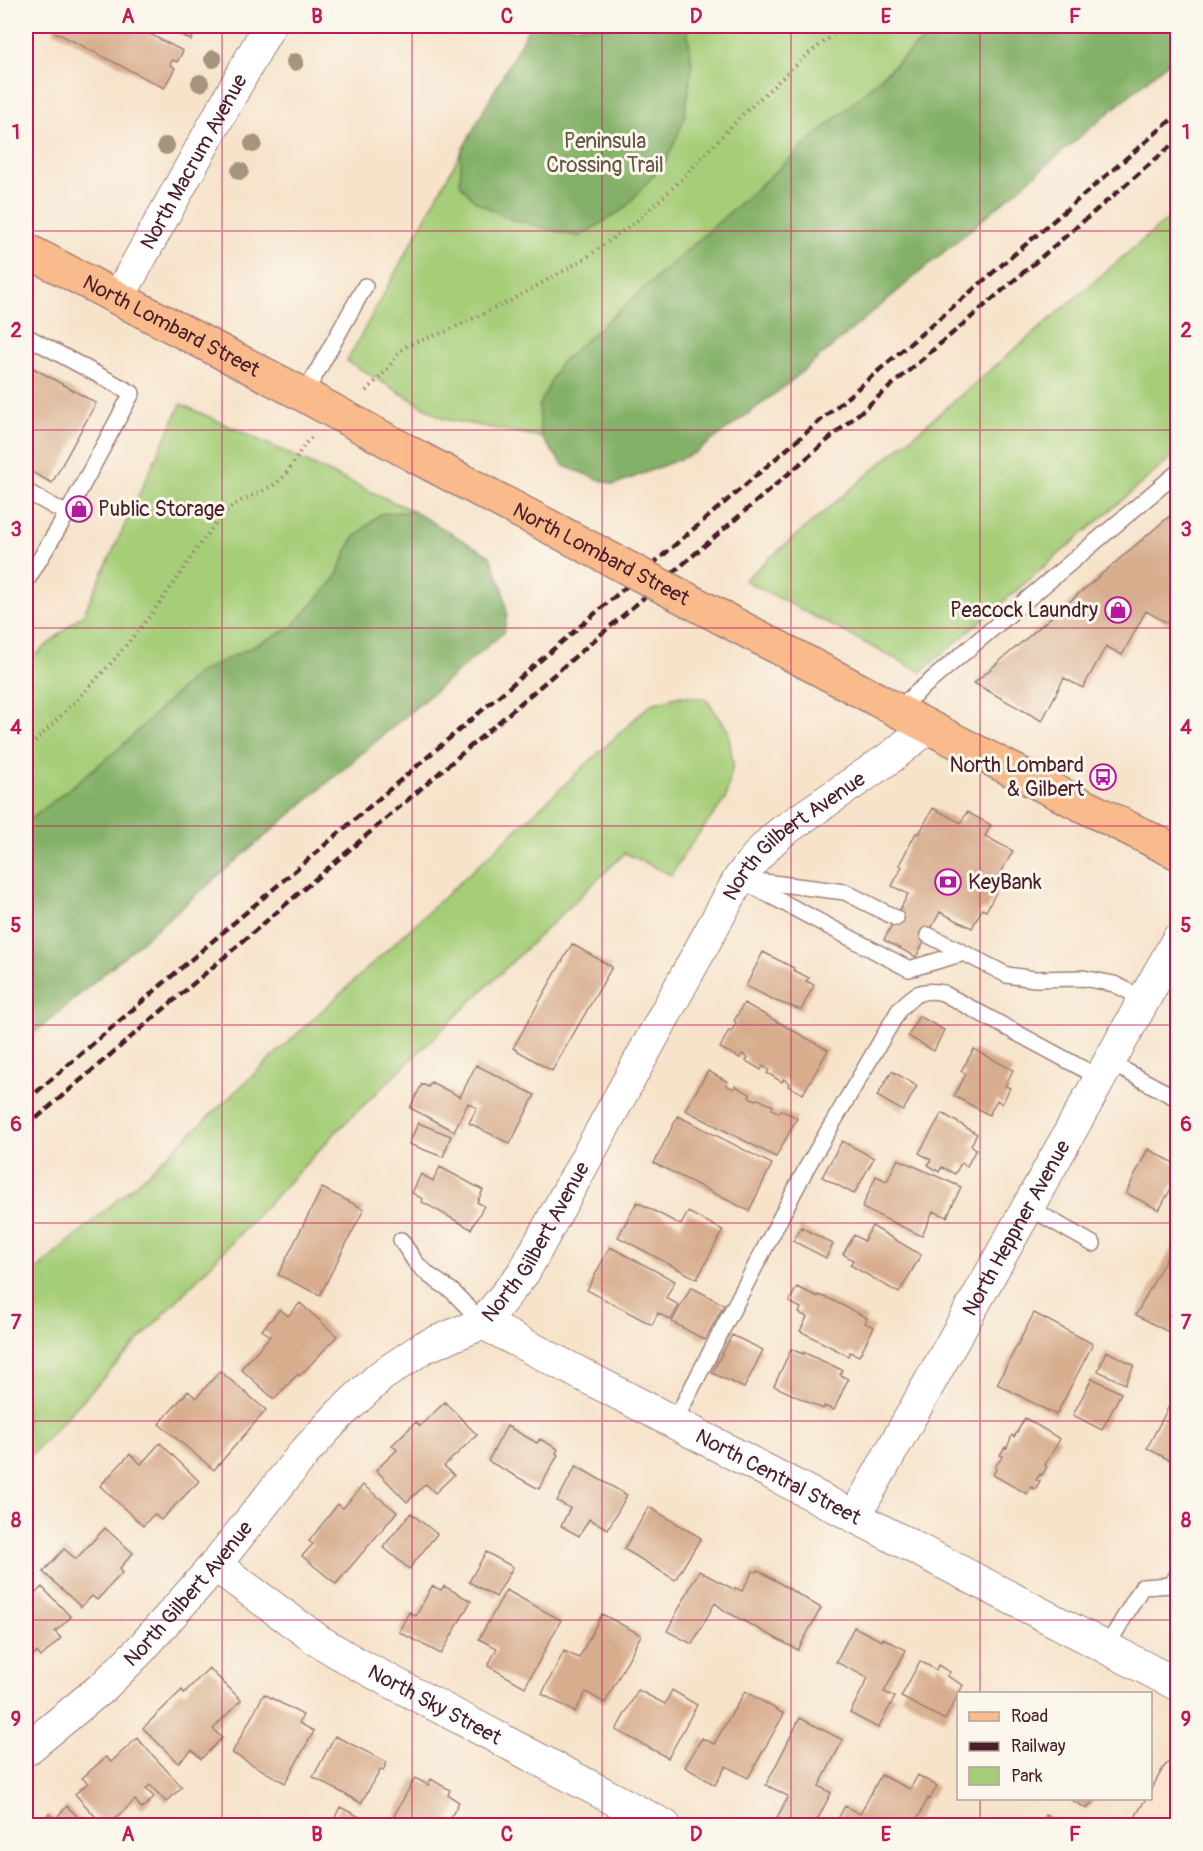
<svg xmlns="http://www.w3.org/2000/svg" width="1203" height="1851" viewBox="0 0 1203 1851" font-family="Pangolin,sans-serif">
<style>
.green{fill:#a6ce78;stroke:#787652;stroke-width:1.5}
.forest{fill:#84b168;stroke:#67684a;stroke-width:1.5}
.building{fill:#d8ad8e}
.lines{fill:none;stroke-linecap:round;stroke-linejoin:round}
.lane-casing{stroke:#a0817a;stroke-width:18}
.street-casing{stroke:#a0817a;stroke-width:34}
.secondary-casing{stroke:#a0817a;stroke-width:36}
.primary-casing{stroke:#a0817a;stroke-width:36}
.path{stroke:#a0817a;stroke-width:4;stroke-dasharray:1.5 4.5;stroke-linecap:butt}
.lane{stroke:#fff;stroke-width:15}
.street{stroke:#fff;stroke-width:32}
.secondary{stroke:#fde4d1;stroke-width:33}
.primary{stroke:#fabb8c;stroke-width:33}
.rail{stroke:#4a1f2b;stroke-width:4.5;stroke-dasharray:9 4.5;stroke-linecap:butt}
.primary-bridge-casing{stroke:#a0817a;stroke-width:36;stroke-linecap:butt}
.primary-bridge{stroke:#fabb8c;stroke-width:33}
.tree{fill:#a7947f}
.grid{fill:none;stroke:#c2185b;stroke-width:1.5;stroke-opacity:0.55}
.labels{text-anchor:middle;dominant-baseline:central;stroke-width:6;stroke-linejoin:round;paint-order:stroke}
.park-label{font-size:21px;fill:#665442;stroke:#fbf7ec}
.street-label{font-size:21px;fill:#4a1f2b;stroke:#fbf7ec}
.poi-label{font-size:21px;fill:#4a1f2b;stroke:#fbf7ec;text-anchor:start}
.neatline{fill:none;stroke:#c2185b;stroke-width:2}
.grid-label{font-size:20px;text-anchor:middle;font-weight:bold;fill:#c2185b}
</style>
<rect width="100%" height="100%" fill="#fbf7ec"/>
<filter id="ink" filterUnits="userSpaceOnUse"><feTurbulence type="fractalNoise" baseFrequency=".0167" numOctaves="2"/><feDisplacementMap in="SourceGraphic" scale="12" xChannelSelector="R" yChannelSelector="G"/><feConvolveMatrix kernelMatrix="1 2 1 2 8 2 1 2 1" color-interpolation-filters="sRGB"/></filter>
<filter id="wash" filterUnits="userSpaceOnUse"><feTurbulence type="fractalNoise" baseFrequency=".008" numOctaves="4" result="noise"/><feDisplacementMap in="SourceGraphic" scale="24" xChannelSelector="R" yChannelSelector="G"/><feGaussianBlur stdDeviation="1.35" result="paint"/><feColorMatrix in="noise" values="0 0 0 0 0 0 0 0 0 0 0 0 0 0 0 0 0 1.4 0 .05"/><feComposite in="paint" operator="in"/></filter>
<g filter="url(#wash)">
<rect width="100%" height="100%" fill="#f6e3ca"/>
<path class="green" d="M 530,26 L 939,26 L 887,71 L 539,406 L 541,437 L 444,419 L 347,361 Z
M 1177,211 L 1177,453 L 921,672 L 744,580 Z
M 181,404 L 413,511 L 380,514 L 352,540 L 335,579 L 291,628 L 196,674 L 121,747 L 26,823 L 26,663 L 84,613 Z
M 681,696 L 706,699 L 728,730 L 733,765 L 725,800 L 690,845 L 671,875 L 625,853 L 340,1128 L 26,1460 L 26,1279 L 146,1175 L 651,704 Z"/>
<path class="forest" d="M 530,26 L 687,26 L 692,67 L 684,120 L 667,160 L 624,209 L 579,237 L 510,219 L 476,202 L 460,184 L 461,152 Z
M 939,26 L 1177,26 L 1177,55 L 784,387 L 695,453 L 614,485 L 564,466 L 541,437 L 539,406 L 559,364 Z
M 413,511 L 490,556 L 503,589 L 507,614 L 504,632 L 26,1040 L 26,823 L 121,747 L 196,674 L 291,628 L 335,579 L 352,540 L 380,514 Z"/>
<g id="blocks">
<path class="building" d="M 55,26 L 134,26 L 183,51 L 177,62 L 173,60 L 171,62 L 170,65 L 175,68 L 164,88 L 53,31 Z
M 163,26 L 194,26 L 197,29 L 191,40 Z
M 26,364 L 96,403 L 52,483 L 26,469 Z
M 1178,509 L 1178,629 L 1146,611 L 1122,655 L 1106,646 L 1083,688 L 1064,678 L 1042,721 L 974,683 Z
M 933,808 L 961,823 L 967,812 L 991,825 L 985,836 L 1013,851 L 999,876 L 1004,878 L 986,911 L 982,909 L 972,928 L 940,912 L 916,957 L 884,940 L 908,894 L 892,886 L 902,867 L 899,865 L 916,833 L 919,834 Z
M 572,944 L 612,967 L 552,1071 L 513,1048 Z
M 763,952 L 794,968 L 793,970 L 809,978 L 806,981 L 814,985 L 801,1010 L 776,1001 L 746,986 Z
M 744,1003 L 828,1050 L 803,1094 L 788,1086 L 789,1083 L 783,1079 L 782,1082 L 767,1073 L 769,1070 L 763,1066 L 761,1070 L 746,1061 L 748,1058 L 742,1054 L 740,1058 L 720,1048 L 729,1030 L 731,1032 L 736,1022 L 734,1021 Z
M 919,1016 L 944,1030 L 934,1051 L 908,1036 Z
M 974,1049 L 1013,1070 L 1005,1086 L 1010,1088 L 1002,1104 L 997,1100 L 989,1115 L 954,1096 L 966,1074 L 961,1071 Z
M 476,1065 L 535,1095 L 510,1144 L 469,1123 L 477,1108 L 468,1103 L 454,1131 L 410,1108 L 422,1084 L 428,1087 L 431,1082 L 460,1097 Z
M 708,1071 L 728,1082 L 726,1085 L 734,1089 L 735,1086 L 750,1094 L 749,1097 L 756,1100 L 758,1099 L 773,1106 L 772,1109 L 779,1113 L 781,1110 L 797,1118 L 776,1157 L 685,1110 Z
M 892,1071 L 917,1086 L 903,1111 L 877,1096 Z
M 942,1113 L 977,1134 L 971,1145 L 976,1149 L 967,1166 L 961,1163 L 955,1174 L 942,1167 L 939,1172 L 928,1165 L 931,1160 L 919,1153 Z
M 678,1116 L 772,1164 L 749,1211 L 654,1163 Z
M 418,1123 L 451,1136 L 443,1157 L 409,1144 Z
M 842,1141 L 874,1158 L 854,1194 L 822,1177 Z
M 1148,1149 L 1178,1165 L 1178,1176 L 1159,1210 L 1126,1193 Z
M 898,1159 L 961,1187 L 947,1217 L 933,1211 L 922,1236 L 862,1208 L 876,1176 L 887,1181 Z
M 440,1167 L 483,1190 L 477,1202 L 484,1206 L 471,1229 L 422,1202 L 423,1199 L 412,1193 L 421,1174 L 433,1181 Z
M 322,1188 L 364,1209 L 320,1295 L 278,1275 Z
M 637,1202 L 681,1225 L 688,1212 L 723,1230 L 697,1279 L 618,1237 Z
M 872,1226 L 921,1255 L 899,1293 L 850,1265 L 853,1260 L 843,1254 L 854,1235 L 864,1241 Z
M 801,1227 L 833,1244 L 826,1258 L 793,1241 Z
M 1178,1236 L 1178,1337 L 1136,1315 Z
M 610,1247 L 675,1281 L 666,1298 L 679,1305 L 671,1320 L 658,1313 L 652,1325 L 587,1290 Z
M 691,1287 L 724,1305 L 705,1340 L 672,1322 Z
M 797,1287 L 818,1297 L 818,1295 L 830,1299 L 867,1318 L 865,1323 L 874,1327 L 859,1356 L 850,1352 L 848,1356 L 800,1331 L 807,1317 L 799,1313 L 801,1308 L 789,1302 Z
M 300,1303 L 337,1336 L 300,1376 L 298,1374 L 274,1399 L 241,1369 L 270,1336 L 262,1330 L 280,1309 L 288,1316 Z
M 1034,1313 L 1093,1344 L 1056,1415 L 997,1384 Z
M 732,1335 L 763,1350 L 744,1388 L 712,1373 Z
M 791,1349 L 803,1354 L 803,1352 L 842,1370 L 840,1375 L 848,1379 L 834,1410 L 824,1406 L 823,1409 L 774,1386 Z
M 1106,1351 L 1134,1365 L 1125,1384 L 1098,1371 Z
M 220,1371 L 266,1410 L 214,1470 L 159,1424 L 188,1391 L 196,1398 Z
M 1092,1378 L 1121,1393 L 1102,1430 L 1073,1415 Z
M 1175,1395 L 1178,1397 L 1178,1465 L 1147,1448 Z
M 445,1402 L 477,1435 L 444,1466 L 454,1475 L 435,1493 L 426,1484 L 407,1502 L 376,1470 L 397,1450 L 392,1445 L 416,1422 L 420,1426 Z
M 1025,1418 L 1060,1439 L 1045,1465 L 1047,1467 L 1042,1475 L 1040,1474 L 1036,1480 L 1040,1481 L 1035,1489 L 1031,1487 L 1027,1494 L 993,1475 L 996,1469 L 995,1467 L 1003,1456 L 1000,1455 L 1005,1447 L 1007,1448 L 1012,1435 L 1014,1437 Z
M 507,1426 L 537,1443 L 540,1439 L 558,1449 L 556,1453 L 558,1455 L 539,1489 L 488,1461 Z
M 160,1443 L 199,1481 L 161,1520 L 154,1514 L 143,1526 L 100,1486 L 130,1454 L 141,1464 Z
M 576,1466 L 627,1495 L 608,1529 L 589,1519 L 579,1536 L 561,1526 L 570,1508 L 557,1501 Z
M 363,1485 L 397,1512 L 336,1584 L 302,1556 L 313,1544 L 309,1541 L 338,1504 L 343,1508 Z
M 649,1507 L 701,1538 L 675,1580 L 624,1549 Z
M 411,1513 L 437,1534 L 409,1569 L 383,1547 Z
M 105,1528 L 133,1553 L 119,1569 L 122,1573 L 97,1600 L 92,1596 L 81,1607 L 43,1572 L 64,1549 L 76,1559 Z
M 486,1552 L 513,1567 L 496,1597 L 469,1582 Z
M 758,1570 L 821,1608 L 798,1650 L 725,1611 L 715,1603 L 692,1644 L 667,1631 L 699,1571 L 735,1590 L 736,1588 L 742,1591 L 753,1571 L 757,1572 Z
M 432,1586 L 441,1590 L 444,1586 L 471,1601 L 441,1654 L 399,1632 L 409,1612 L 416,1616 Z
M 42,1587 L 71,1617 L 55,1632 L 61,1638 L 41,1657 L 37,1652 L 26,1663 L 26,1602 Z
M 506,1590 L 561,1620 L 525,1687 L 488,1666 L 497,1648 L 479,1639 Z
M 602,1614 L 641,1635 L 605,1703 L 586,1692 L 575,1712 L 542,1694 L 564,1651 L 579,1658 Z
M 854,1627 L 882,1641 L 883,1638 L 906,1650 L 884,1692 L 895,1697 L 878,1728 L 850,1713 L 868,1678 L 836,1662 Z
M 920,1661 L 936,1670 L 938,1665 L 950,1672 L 947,1676 L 963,1685 L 945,1720 L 901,1697 Z
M 209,1668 L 241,1700 L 213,1729 L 222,1738 L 201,1759 L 192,1750 L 178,1763 L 143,1728 L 182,1690 L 184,1693 Z
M 638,1690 L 665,1704 L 672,1690 L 697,1705 L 668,1758 L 616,1730 Z
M 745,1691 L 784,1714 L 748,1778 L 726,1766 L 715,1785 L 685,1767 L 702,1738 L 714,1744 Z
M 264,1694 L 303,1715 L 299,1723 L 314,1731 L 285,1783 L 232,1753 Z
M 800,1718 L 843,1740 L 819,1786 L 831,1793 L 814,1826 L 792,1826 L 777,1818 L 788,1796 L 766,1785 Z
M 335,1736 L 387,1762 L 383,1771 L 381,1769 L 361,1803 L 313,1777 Z
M 137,1738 L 182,1787 L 166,1802 L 150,1785 L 146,1789 L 154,1797 L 142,1809 L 135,1800 L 107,1826 L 104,1826 L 75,1794 L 88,1783 L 82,1778 L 106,1757 L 111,1762 Z
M 881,1775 L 910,1789 L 918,1775 L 937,1786 L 930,1799 L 928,1798 L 914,1826 L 834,1826 L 845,1806 L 860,1814 Z
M 415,1778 L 428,1785 L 431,1779 L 450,1790 L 448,1795 L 459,1802 L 446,1826 L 413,1826 L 394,1816 Z
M 1068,1798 L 1096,1798 L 1087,1809 Z
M 67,1806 L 87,1826 L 38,1826 L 49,1814 L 55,1819 Z
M 340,1807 L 364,1819 L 360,1826 L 331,1826 Z
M 1045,1815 L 1066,1826 L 1039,1826 Z
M 471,1820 L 482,1826 L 468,1826 Z"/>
</g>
</g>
<g filter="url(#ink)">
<use href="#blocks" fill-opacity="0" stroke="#a0817a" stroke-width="1.5"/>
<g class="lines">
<g class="lane-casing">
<path id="lane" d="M 26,28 L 27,26
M 26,336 L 132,393 L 67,514 L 26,491
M 304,395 L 365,286
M 26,582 L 67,514
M 896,710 L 1178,472
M 739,879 L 909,969 L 964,953 L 1007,975 L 1035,979 L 1083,978 L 1114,984 L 1144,999
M 748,880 L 845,892 L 896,918
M 928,935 L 964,953
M 1109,1062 L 1178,1099
M 1028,1207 L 1093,1244
M 401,1240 L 416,1263 L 430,1276 L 452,1291 L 483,1323
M 674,1422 L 807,1167 L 899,1010 C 914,994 921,988 943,993 L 1100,1078
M 1106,1648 L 1142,1587 L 1171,1585 L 1178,1574"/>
</g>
<g class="street-casing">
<g id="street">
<path id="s1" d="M 118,298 L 269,26"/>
<path id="s2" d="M 483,1323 L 1178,1685"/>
<path id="s3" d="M 855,1516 L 1178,939"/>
<path id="s4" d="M 215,1565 L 319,1641 L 354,1662 L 665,1826"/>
<path id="s5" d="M 26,1750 L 105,1685 L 141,1649 L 215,1565 L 304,1453 L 339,1415 L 381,1376 L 424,1347 L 483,1323 L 524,1272 L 739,879 C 752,861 765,845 783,831 L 891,757 L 927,728"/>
</g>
</g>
<g class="secondary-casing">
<path id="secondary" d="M 1150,1826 L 1178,1777"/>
</g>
<g class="primary-casing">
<g id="primary">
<path id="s6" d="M 26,250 L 304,395 L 419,458"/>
<path d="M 876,699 C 975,753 1077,802 1178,853"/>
</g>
</g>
<path class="path" d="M 366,391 L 386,371 L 400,351 L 408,345 L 445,332 L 512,300 L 586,258 L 639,219 L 677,184 L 739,118 L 808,54 L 845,26
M 26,750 C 73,705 119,658 158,605 C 178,579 195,549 216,523 C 221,517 229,508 236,504 C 251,494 270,491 283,477 C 295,465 299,448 312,437"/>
<use href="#lane" class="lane"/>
<use href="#street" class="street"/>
<use href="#secondary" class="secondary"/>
<use href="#primary" class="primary"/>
<path class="rail" d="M 26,1101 L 1178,114
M 26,1127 L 1178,140"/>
<g class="primary-bridge-casing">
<g id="primary-bridge">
<path id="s7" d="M 419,458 L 876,699"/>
</g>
</g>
<use href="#primary-bridge" class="primary-bridge"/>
</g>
<g class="tree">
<circle cx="213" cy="59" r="9"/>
<circle cx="295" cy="62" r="9"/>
<circle cx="200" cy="83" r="9"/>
<circle cx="253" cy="144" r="9"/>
<circle cx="166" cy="146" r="9"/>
<circle cx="240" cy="171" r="9"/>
</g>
</g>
<path class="grid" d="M 222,26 L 222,1826M 412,26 L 412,1826M 602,26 L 602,1826M 791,26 L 791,1826M 980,26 L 980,1694M 26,231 L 1178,231M 26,430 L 1178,430M 26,628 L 1178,628M 26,826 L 1178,826M 26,1025 L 1178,1025M 26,1223 L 1178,1223M 26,1421 L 1178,1421M 26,1620 L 1178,1620M 980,1798 L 980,1826"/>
<defs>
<g id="shop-ring" transform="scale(1.35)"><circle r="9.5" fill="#fbf7ec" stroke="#b5179e" stroke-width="1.5"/><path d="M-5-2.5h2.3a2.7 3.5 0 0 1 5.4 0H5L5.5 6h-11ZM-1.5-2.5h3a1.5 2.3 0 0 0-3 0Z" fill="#b5179e"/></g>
<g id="bus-ring" transform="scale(1.35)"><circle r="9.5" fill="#fbf7ec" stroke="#b5179e" stroke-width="1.5"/><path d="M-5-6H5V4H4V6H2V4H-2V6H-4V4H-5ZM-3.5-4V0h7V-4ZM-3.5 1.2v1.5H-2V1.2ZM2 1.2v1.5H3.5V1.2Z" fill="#b5179e"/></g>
<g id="bank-ring" transform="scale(1.35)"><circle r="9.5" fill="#fbf7ec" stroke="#b5179e" stroke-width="1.5"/><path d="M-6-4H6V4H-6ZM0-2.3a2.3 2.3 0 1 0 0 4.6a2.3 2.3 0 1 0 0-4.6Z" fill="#b5179e"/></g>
</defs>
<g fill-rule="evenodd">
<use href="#shop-ring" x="79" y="509"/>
<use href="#shop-ring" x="1118" y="610"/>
<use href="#bus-ring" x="1103" y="777"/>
<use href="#bank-ring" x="948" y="882"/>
</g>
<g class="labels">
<g class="park-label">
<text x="605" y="141">Peninsula<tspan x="605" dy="24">Crossing Trail</tspan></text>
</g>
<g class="street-label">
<text stroke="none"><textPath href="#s1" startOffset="156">North Macrum Avenue</textPath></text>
<text stroke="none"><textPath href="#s6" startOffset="164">North Lombard Street</textPath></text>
<text stroke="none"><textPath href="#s7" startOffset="206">North Lombard Street</textPath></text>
<text stroke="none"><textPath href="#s5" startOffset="1216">North Gilbert Avenue</textPath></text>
<text stroke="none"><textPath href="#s3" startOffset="330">North Heppner Avenue</textPath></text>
<text stroke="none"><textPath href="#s5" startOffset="730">North Gilbert Avenue</textPath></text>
<text stroke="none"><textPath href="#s2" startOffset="333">North Central Street</textPath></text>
<text stroke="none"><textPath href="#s5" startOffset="226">North Gilbert Avenue</textPath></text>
<text stroke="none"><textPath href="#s4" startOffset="261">North Sky Street</textPath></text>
</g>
<g class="poi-label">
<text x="98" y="509">Public Storage</text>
<text x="1098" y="610" text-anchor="end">Peacock Laundry</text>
<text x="1084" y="765" text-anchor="end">North Lombard<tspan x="1084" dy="24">&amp; Gilbert</tspan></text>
<text x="968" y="882">KeyBank</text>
</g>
</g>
<rect width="1203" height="1851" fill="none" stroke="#fbf7ec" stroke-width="66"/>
<rect x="957" y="1692" width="195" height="108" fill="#fbf7ec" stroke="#b4a19f" stroke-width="1.5"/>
<rect x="969" y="1712" width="30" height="9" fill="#fabb8c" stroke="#b4a19f" stroke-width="1.5"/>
<text x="1011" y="1722" font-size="18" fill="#4a1f2b">Road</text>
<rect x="969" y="1742" width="30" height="9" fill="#4a1f2b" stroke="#b4a19f" stroke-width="1.5"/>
<text x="1011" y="1752" font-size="18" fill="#4a1f2b">Railway</text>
<rect x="969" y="1767" width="30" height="18" fill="#a6ce78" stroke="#b4a19f" stroke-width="1.5"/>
<text x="1011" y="1782" font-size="18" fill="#4a1f2b">Park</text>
<rect x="33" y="33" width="1137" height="1785" class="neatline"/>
<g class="grid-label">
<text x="128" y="23">A</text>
<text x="317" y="23">B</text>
<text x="507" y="23">C</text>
<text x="696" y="23">D</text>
<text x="886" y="23">E</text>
<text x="1075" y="23">F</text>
<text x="16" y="139">1</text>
<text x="1186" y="139">1</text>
<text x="16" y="337">2</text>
<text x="1186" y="337">2</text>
<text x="16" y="536">3</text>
<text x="1186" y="536">3</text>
<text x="16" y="734">4</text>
<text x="1186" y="734">4</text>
<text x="16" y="932">5</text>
<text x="1186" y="932">5</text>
<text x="16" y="1131">6</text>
<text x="1186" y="1131">6</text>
<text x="16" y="1329">7</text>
<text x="1186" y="1329">7</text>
<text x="16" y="1527">8</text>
<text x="1186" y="1527">8</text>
<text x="16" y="1726">9</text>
<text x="1186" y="1726">9</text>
<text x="128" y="1841">A</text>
<text x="317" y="1841">B</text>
<text x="507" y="1841">C</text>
<text x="696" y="1841">D</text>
<text x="886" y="1841">E</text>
<text x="1075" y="1841">F</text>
</g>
</svg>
